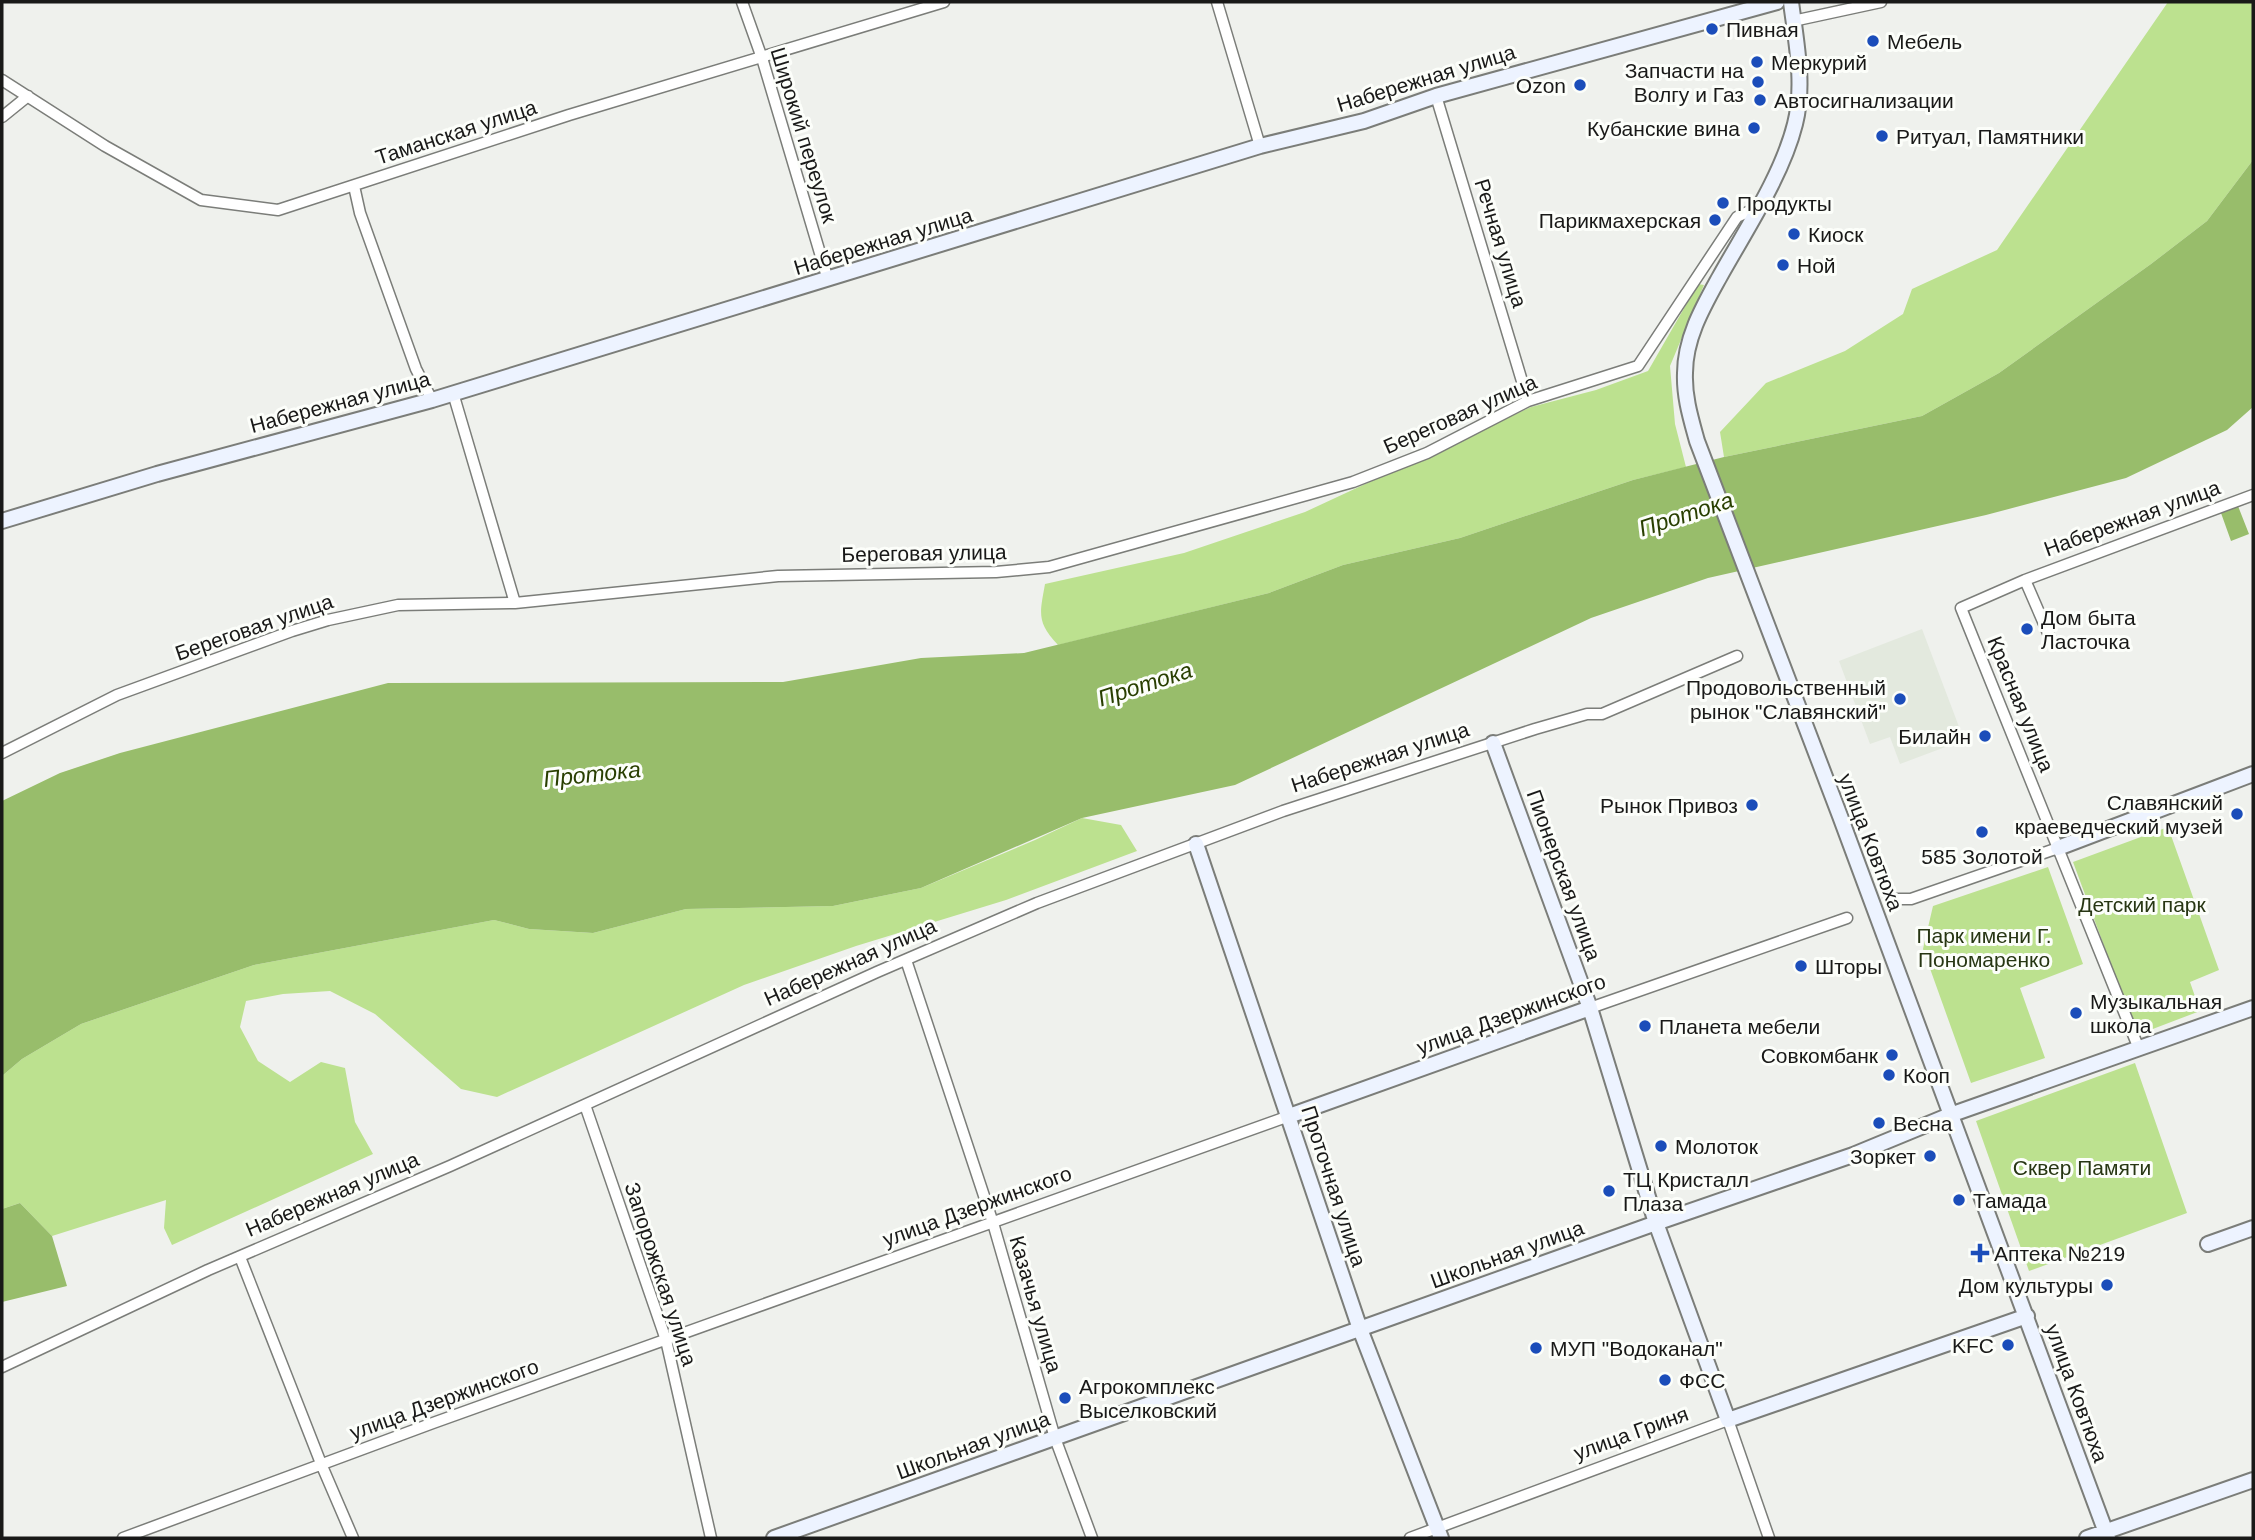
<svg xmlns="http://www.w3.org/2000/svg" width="2255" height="1540" viewBox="0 0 2255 1540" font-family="Arial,sans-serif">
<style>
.built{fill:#e3e9de}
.green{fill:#bce18f}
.water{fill:#98bd6b}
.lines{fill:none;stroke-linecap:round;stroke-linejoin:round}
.street-casing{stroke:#7b7d79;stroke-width:13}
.secondary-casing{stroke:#7b7d79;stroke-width:18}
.street{stroke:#fff;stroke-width:10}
.secondary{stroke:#edf3ff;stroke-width:14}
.poi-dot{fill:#1b4dba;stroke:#fcfefa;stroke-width:2.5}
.labels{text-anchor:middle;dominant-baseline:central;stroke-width:6;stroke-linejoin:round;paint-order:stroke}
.poi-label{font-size:21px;fill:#191918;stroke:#fcfefa;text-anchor:start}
.street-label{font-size:21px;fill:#191918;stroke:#fcfefa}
.park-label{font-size:21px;fill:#273613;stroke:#fcfefa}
.water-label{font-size:23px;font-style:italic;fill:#293f01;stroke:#fcfefa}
</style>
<rect width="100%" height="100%" fill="#eff1ed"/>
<path class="built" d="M 1922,629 L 1964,740 L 1900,764 L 1890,737 L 1870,744 L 1839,661 Z"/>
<path class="green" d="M 2168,2 L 2253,2 L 2253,160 L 2207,221 L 2151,264 L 1999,373 L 1922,416 L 1724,457 L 1720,432 L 1766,383 L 1845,351 L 1903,314 L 1912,289 L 1997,250 Z
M 1698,284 L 1704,285 L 1670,366 L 1675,424 L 1686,467 L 1633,480 L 1460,538 L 1343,565 L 1269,593 L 1058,645 C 1036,622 1040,613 1045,584 L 1184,553 L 1305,512 L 1531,407 L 1596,390 L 1648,371 Z
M 1082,818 L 1121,825 L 1137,851 L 1006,900 L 856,946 L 744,985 L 497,1097 L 461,1089 L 375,1014 L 330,991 L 283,994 L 246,1001 L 240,1027 L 258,1061 L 290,1082 L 321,1062 L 345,1068 L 355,1122 L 373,1154 L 172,1245 L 164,1228 L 166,1200 L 52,1236 L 20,1203 L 2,1209 L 2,1076 L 22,1059 L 81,1024 L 254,965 L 494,920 L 529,929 L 593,933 L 686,909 L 833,906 L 921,888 L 1035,840 Z
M 2168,827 L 2219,970 L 2190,982 L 2200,1011 L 2137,1035 L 2073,862 Z
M 2048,867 L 2083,964 L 2020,988 L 2045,1058 L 1971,1083 L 1923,949 L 1933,906 Z
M 2135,1063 L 2187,1213 L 2029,1271 L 1976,1121 Z"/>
<path class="water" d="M 2253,160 L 2253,407 L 2227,430 L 2126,478 L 1986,515 L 1708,578 L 1591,618 L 1235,785 L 1082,818 L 921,888 L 833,906 L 686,909 L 593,933 L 529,929 L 494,920 L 254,965 L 81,1024 L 22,1059 L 2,1076 L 2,801 L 60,773 L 120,753 L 388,683 L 783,682 L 921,658 L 1024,653 L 1269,593 L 1343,565 L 1460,538 L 1633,480 L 1724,457 L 1922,416 L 1999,373 L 2151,264 L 2207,221 Z
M 2238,506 L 2249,534 L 2231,541 L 2221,513 Z
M 20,1203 L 52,1236 L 67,1286 L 2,1302 L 2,1209 Z"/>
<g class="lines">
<g class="street-casing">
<path id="street" d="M 742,2 L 762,58 L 828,280
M 1217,2 L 1260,146
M 1793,21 L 1881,2
M 2,80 L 105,146 L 201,200 L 278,210 L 569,115 L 944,2
M 1436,96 L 1528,401
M 2,117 L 28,96
M 354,186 L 360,213 L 416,369 L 432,400
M 453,393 L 515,603
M 2025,580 L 2253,495
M 2051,640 L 2025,580 L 1961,608 L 2139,1049
M 2,753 L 117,695 L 292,631 L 328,620 L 398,605 L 515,603 L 778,576 L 996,572 L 1049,567 L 1353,482 L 1427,453 L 1528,401 L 1638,366 L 1737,217 L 1758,207
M 1891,899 L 1911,899 L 2058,848
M 906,960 L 993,1223 L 1055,1438 L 1092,1538
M 1590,1008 L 1847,918
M 585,1105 L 666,1340 L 711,1538
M 240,1257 L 322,1466 L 353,1538
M 2,1367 L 208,1270 L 450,1166 L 877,972 L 1037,903 L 1283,811 L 1535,729 L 1587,714 L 1602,714 L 1737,656
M 123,1538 L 433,1423 L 1289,1116
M 1410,1538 L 1728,1420 L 1769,1538"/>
</g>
<g class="secondary-casing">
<path id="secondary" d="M 1791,2 C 1796,41 1805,85 1795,124 C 1782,176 1745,231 1719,278 C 1703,307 1685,338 1685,373 C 1684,397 1691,419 1697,441 L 1840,816 L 2108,1538
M 2,521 L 157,474 L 432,400 L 1260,146 L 1364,121 L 1436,96 L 1777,2
M 1493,743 L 1590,1008 L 1656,1223 L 1728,1420 L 2027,1316
M 1196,844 L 1360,1329 L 1441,1538
M 2058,848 L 2253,774
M 1289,1116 L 1590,1008
M 2208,1244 L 2253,1228
M 774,1538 L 1656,1223 L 1853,1155 L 1950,1115 L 2253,1008
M 2087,1538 L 2253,1480"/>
</g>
<use href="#street" class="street"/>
<use href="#secondary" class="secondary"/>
</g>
<g class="poi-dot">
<circle cx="1712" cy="29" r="7"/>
<circle cx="1873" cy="41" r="7"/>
<circle cx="1757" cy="62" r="7"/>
<circle cx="1758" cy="82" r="7"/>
<circle cx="1580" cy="85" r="7"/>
<circle cx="1760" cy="100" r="7"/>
<circle cx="1754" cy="128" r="7"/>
<circle cx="1882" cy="136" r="7"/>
<circle cx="1723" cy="203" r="7"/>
<circle cx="1715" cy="220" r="7"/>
<circle cx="1794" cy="234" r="7"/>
<circle cx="1783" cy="265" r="7"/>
<circle cx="2027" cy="629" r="7"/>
<circle cx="1900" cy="699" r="7"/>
<circle cx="1985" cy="736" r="7"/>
<circle cx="1752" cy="805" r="7"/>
<circle cx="2237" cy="814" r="7"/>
<circle cx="1982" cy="832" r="7"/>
<circle cx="1801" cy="966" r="7"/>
<circle cx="2076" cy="1013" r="7"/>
<circle cx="1645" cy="1026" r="7"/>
<circle cx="1892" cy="1055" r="7"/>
<circle cx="1889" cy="1075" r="7"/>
<circle cx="1879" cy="1123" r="7"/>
<circle cx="1661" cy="1146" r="7"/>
<circle cx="1930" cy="1156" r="7"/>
<circle cx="1609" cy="1191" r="7"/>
<circle cx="1959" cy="1200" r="7"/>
<path d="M1976.5 1242.5h7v7h7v7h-7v7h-7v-7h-7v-7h7z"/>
<circle cx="2107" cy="1285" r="7"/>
<circle cx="2008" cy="1345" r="7"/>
<circle cx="1536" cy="1348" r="7"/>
<circle cx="1665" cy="1380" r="7"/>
<circle cx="1065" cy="1398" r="7"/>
</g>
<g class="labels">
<g class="poi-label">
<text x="1726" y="29">Пивная</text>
<text x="1887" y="41">Мебель</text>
<text x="1771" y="62">Меркурий</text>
<text x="1744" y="70" text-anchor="end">Запчасти на<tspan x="1744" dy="24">Волгу и Газ</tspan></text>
<text x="1566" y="85" text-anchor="end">Ozon</text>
<text x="1774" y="100">Автосигнализации</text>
<text x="1740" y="128" text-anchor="end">Кубанские вина</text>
<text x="1896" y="136">Ритуал, Памятники</text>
<text x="1737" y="203">Продукты</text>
<text x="1701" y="220" text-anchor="end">Парикмахерская</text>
<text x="1808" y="234">Киоск</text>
<text x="1797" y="265">Ной</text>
<text x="2041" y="617">Дом быта<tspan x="2041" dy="24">Ласточка</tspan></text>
<text x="1886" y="687" text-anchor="end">Продовольственный<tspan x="1886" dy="24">рынок "Славянский"</tspan></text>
<text x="1971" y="736" text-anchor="end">Билайн</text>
<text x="2223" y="802" text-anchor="end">Славянский<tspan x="2223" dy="24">краеведческий музей</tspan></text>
<text x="1738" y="805" text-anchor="end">Рынок Привоз</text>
<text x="1982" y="856" text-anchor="middle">585 Золотой</text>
<text x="1815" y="966">Шторы</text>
<text x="2090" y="1001">Музыкальная<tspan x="2090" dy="24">школа</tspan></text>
<text x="1659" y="1026">Планета мебели</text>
<text x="1878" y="1055" text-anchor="end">Совкомбанк</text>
<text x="1903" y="1075">Кооп</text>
<text x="1893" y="1123">Весна</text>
<text x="1675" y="1146">Молоток</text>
<text x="1916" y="1156" text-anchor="end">Зоркет</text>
<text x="1623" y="1179">ТЦ Кристалл<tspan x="1623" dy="24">Плаза</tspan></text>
<text x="1973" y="1200">Тамада</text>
<text x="1994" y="1253">Аптека №219</text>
<text x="2093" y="1285" text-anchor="end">Дом культуры</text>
<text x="1994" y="1345" text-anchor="end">KFC</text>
<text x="1550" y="1348">МУП "Водоканал"</text>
<text x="1679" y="1380">ФСС</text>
<text x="1079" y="1386">Агрокомплекс<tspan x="1079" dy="24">Выселковский</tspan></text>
</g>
<g class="street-label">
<text transform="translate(1426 78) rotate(-17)">Набережная улица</text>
<text transform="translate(456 132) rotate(-18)">Таманская улица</text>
<text transform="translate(804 135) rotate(73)">Широкий переулок</text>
<text transform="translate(883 241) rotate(-17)">Набережная улица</text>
<text transform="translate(1501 243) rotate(73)">Речная улица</text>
<text transform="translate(340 402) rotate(-15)">Набережная улица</text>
<text transform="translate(1460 414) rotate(-24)">Береговая улица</text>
<text transform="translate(2132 518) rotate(-20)">Набережная улица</text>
<text transform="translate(924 553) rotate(-1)">Береговая улица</text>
<text transform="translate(254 627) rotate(-19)">Береговая улица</text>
<text transform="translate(2021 704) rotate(68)">Красная улица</text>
<text transform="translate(1380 757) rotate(-18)">Набережная улица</text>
<text transform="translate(1871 842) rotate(69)">улица Ковтюха</text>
<text transform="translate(1564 875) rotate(70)">Пионерская улица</text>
<text transform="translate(850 962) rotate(-24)">Набережная улица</text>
<text transform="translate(1511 1014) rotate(-20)">улица Дзержинского</text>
<text transform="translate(1334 1186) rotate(72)">Проточная улица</text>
<text transform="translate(332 1194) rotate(-23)">Набережная улица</text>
<text transform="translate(977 1206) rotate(-20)">улица Дзержинского</text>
<text transform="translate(1507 1254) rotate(-20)">Школьная улица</text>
<text transform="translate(661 1274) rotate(72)">Запорожская улица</text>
<text transform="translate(1036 1304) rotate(74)">Казачья улица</text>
<text transform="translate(2077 1393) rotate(70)">улица Ковтюха</text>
<text transform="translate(444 1399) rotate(-20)">улица Дзержинского</text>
<text transform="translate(1631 1433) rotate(-20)">улица Гриня</text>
<text transform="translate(973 1445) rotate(-20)">Школьная улица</text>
</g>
<g class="park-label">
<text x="2142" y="904">Детский парк</text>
<text x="1984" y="935">Парк имени Г.<tspan x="1984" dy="24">Пономаренко</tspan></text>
<text x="2082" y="1167">Сквер Памяти</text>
</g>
<g class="water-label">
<text transform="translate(1686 514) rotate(-18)">Протока</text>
<text transform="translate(1145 684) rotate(-18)">Протока</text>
<text transform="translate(592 774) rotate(-6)">Протока</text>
</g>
</g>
<rect width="2255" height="1540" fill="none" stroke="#191918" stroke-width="7"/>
</svg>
